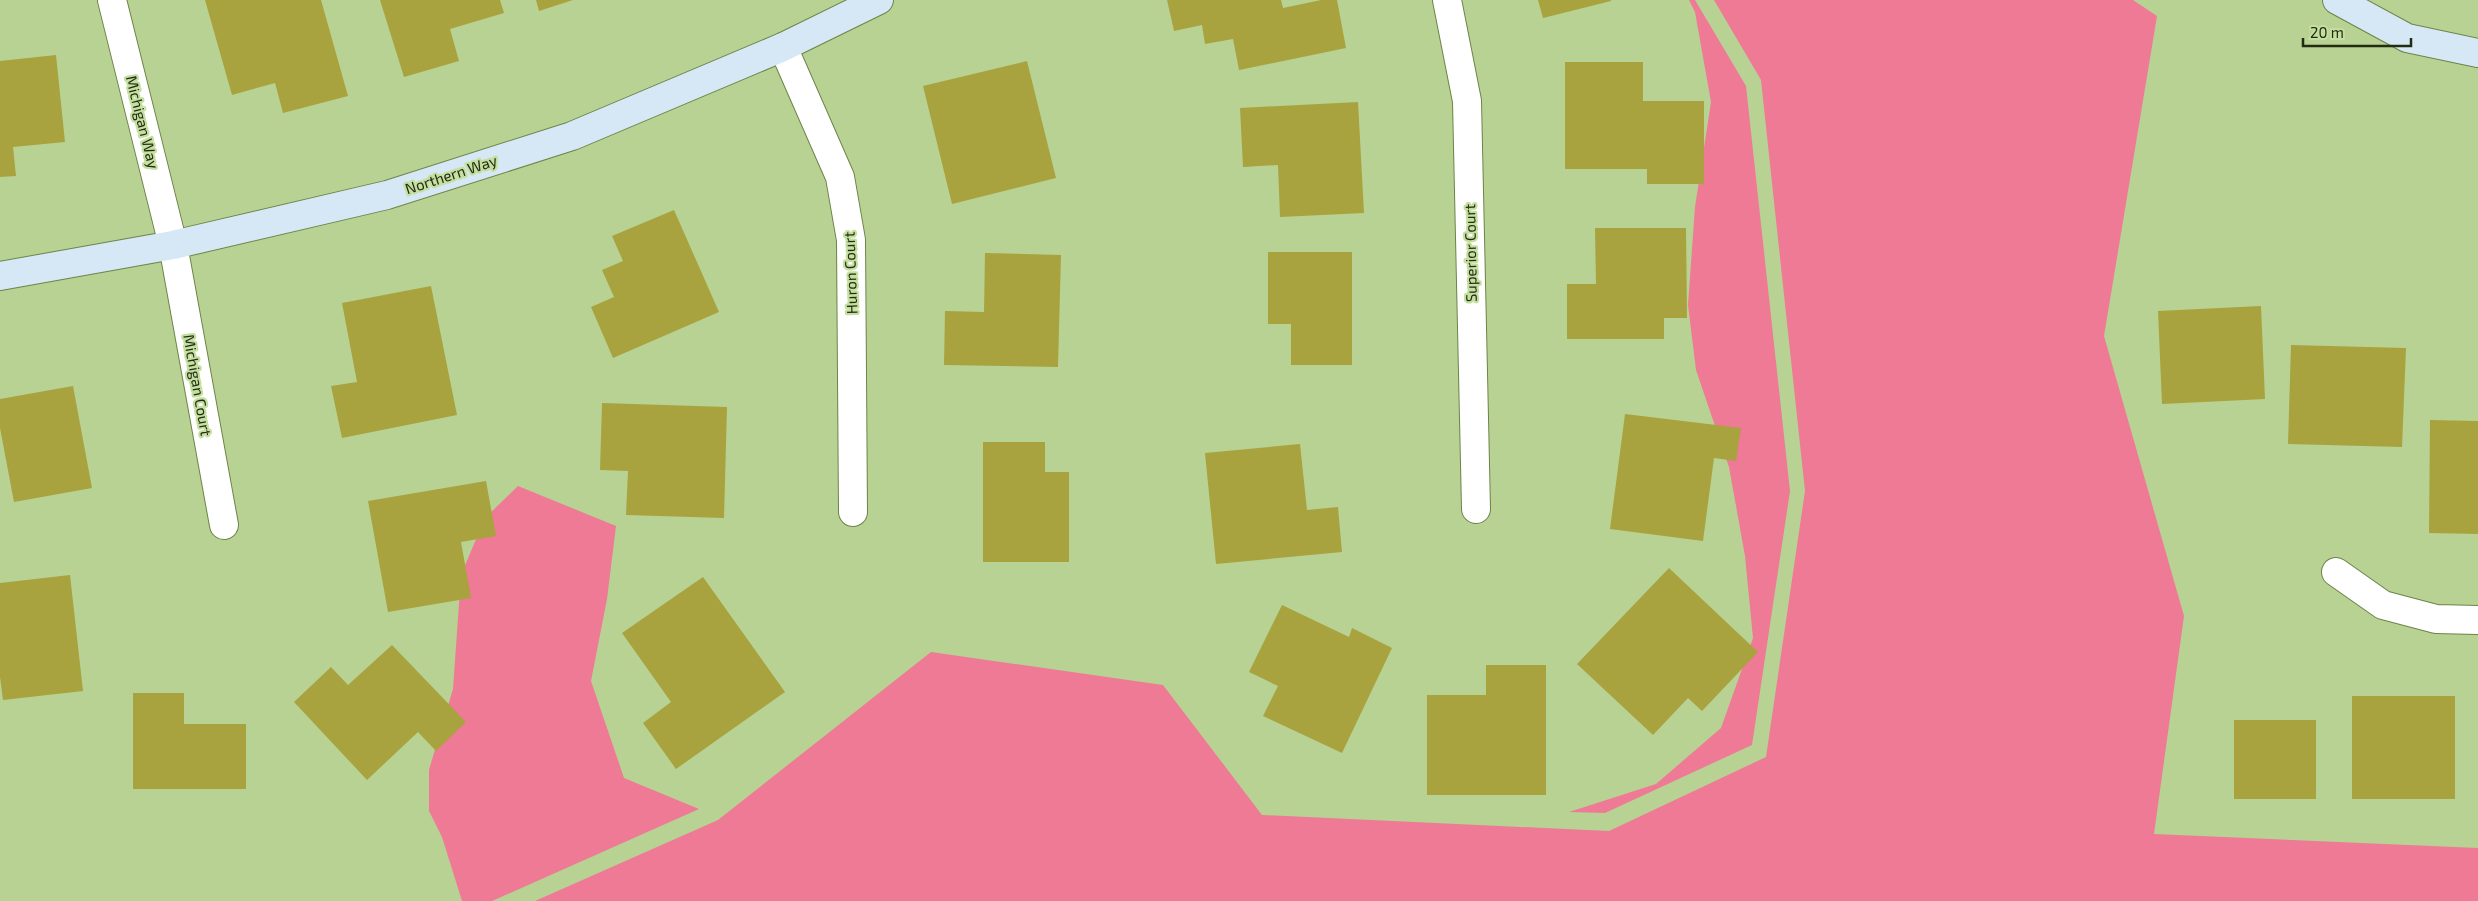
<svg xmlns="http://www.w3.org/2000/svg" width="2478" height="901" viewBox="0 0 2478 901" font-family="'Exo 2',sans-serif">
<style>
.green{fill:#ee7a95}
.building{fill:#a8a33e}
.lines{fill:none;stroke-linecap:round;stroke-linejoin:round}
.street-casing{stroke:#6d8449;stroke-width:30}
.secondary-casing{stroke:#6d8449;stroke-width:30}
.street{stroke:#fff;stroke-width:28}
.secondary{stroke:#d6e7f6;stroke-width:28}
.labels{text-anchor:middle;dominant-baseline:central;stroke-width:4.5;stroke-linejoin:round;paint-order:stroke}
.street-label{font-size:15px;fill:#222c13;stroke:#c5dfa0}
</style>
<rect width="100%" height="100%" fill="#b8d294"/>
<path class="green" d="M 1689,0 L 1695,0 L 1746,86 L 1790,491 L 1752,745 L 1605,813 L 1569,812 L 1656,784 L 1721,728 L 1753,638 L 1745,556 L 1729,467 L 1696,370 L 1688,305 L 1695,207 L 1711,102 L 1695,12 Z
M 1714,0 L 2133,0 L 2157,16 L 2104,336 L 2184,616 L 2154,834 L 2478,848 L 2478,901 L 535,901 L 718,820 L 931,652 L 1163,685 L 1262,815 L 1609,831 L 1766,757 L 1805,491 L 1761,80 Z
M 518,486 L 616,526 L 607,599 L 591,681 L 624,778 L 699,809 L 492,901 L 462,901 L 442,837 L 429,811 L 429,770 L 453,689 L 461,575 L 485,518 Z"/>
<path class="building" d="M 205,0 L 321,0 L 348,96 L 283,113 L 275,83 L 232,95 Z
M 380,0 L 500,0 L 504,13 L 450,29 L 459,61 L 404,77 Z
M 536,0 L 573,0 L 539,11 Z
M 1167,0 L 1281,0 L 1283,8 L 1321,0 L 1337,0 L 1346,48 L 1239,70 L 1233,39 L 1205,44 L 1202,25 L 1174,31 Z
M 1538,0 L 1611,0 L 1611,1 L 1543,18 Z
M 56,55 L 65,142 L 13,147 L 16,176 L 0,177 L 0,61 Z
M 1027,61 L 1056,178 L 952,204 L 923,86 Z
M 1565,62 L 1643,62 L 1643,101 L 1704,101 L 1704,184 L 1647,184 L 1647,169 L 1565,169 Z
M 1358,102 L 1364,213 L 1280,217 L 1278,165 L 1243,167 L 1240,108 Z
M 674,210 L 719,312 L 613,358 L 591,307 L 614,297 L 602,270 L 623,261 L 612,236 Z
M 1595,228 L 1686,228 L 1687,318 L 1664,318 L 1664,339 L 1567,339 L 1567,284 L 1596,284 Z
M 1268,252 L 1352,252 L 1352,365 L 1291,365 L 1291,324 L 1268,324 Z
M 985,253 L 1061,255 L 1058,367 L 944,365 L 945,311 L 984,312 Z
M 431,286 L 457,415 L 342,438 L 331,386 L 357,382 L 342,303 Z
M 2261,306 L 2265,399 L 2162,404 L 2158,311 Z
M 2291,345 L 2406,348 L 2402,447 L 2288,444 Z
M 73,386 L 92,488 L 14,502 L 0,428 L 0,399 Z
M 602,403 L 727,407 L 724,518 L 626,515 L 628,471 L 600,470 Z
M 1625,414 L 1741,428 L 1736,461 L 1714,458 L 1703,541 L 1610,529 Z
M 2430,420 L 2478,421 L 2478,534 L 2429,533 Z
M 983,442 L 1045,442 L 1045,472 L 1069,472 L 1069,562 L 983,562 Z
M 1300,444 L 1307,510 L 1338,507 L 1342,552 L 1216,564 L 1205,453 Z
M 486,481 L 496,536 L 461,542 L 471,598 L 388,612 L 368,501 Z
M 1669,568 L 1758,652 L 1702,711 L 1688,698 L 1653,735 L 1577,664 Z
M 70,575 L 83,691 L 3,700 L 0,677 L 0,583 Z
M 703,577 L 785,692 L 676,769 L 643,723 L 671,702 L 622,633 Z
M 1282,605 L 1349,637 L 1352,628 L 1392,648 L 1342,753 L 1263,716 L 1278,686 L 1249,672 Z
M 392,645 L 466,722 L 436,751 L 418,732 L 367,780 L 294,702 L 331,667 L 348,685 Z
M 1486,665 L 1546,665 L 1546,795 L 1427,795 L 1427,695 L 1486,695 Z
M 133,693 L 184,693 L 184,724 L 246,724 L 246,789 L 133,789 Z
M 2352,696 L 2455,696 L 2455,799 L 2352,799 Z
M 2234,720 L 2316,720 L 2316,799 L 2234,799 Z"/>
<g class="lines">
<g class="street-casing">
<path id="street" d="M 112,0 L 173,245 L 224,525
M 1447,0 L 1467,101 L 1476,509
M 783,47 L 840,177 L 851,240 L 853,512
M 2336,572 L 2383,605 L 2436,619 L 2478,620"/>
</g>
<g class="secondary-casing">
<path id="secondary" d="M 2337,0 L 2407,38 L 2478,53
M 0,276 L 173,245 L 387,195 L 572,136 L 783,47 L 879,0"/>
</g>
<use href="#street" class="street"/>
<use href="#secondary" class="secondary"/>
</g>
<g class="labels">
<g class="street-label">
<text transform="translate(143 122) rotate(76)">Michigan Way</text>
<text transform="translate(451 174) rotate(-18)">Northern Way</text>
<text transform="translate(1470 253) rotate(-91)">Superior Court</text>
<text transform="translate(850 273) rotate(-92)">Huron Court</text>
<text transform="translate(198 385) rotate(80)">Michigan Court</text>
</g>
</g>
<path d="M2303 38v8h108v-8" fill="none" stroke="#222c13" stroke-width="2.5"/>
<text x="2310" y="38" font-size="15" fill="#222c13" stroke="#c5dfa0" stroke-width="4" paint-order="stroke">20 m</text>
</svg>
